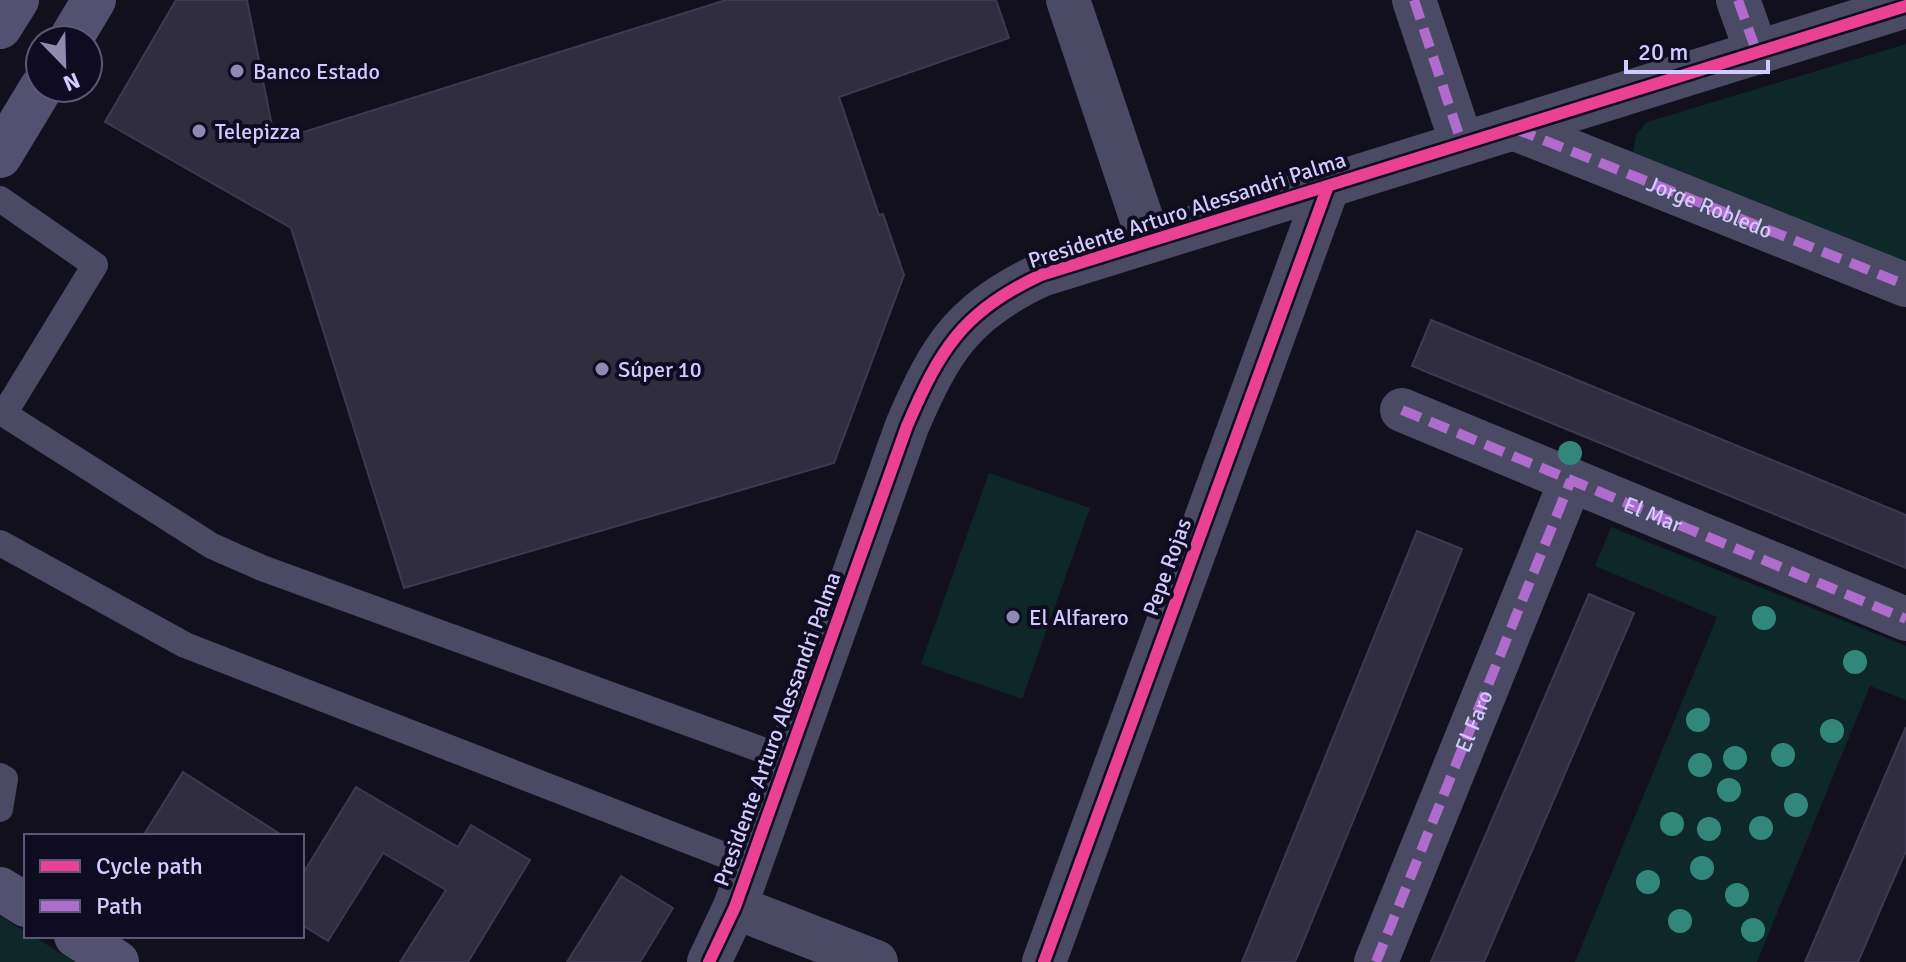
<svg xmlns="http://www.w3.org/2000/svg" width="1906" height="962" viewBox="0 0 1906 962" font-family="Signika,sans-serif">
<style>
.green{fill:#0e2829}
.building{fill:#302d3f;stroke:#3e3951;stroke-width:2}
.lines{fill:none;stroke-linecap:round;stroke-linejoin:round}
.lane{stroke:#4b4a65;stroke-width:26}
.street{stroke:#4b4a65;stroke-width:44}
.secondary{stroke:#535170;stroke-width:44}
.quiet{stroke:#b06ccc;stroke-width:10;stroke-dasharray:20 10;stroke-linecap:butt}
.cycleway-casing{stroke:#0f0b21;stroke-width:17}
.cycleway{stroke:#ea4096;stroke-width:12}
.tree{fill:#31887a}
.poi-dot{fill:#8f8ab0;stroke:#0f0b21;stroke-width:3}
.labels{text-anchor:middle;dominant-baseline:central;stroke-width:8;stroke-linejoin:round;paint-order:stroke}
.poi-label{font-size:22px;fill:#d2cbff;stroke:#0f0b21;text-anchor:start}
.street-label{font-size:22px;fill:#d2cbff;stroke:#0f0b21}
</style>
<rect width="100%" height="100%" fill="#12101c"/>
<path class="green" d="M 1906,44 L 1906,262 L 1633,152 L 1636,135 L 1647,122 Z
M 989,473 L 1090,508 L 1022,699 L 921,664 Z
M 1611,527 L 1906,646 L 1906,700 L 1870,686 L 1757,962 L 1575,962 L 1717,617 L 1595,566 Z
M 0,916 L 26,932 L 26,936 L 33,936 L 75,962 L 0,962 Z"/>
<path class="building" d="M 176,0 L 247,0 L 275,141 L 726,0 L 996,0 L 1009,38 L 839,97 L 879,215 L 883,214 L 904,275 L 834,463 L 404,588 L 291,228 L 105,122 Z
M 1431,320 L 1906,515 L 1906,568 L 1412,366 Z
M 1417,531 L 1462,549 L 1374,770 L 1295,962 L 1242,962 Z
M 1589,594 L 1634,613 L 1484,962 L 1431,962 Z
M 1906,727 L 1906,851 L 1888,892 L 1858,962 L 1805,962 Z
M 183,772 L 283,836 L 143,836 Z
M 356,787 L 458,847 L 471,825 L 530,860 L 468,962 L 400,962 L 446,890 L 383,853 L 328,941 L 302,925 L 302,875 Z
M 621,876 L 673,908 L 640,962 L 567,962 Z"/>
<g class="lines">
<path class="lane" d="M 0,199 L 95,265 L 4,414 L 212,546 L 262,568 L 787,759
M 0,543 L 185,645 L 750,865
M 0,776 L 5,779 L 0,809"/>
<g class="street">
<path d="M 1068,0 L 1149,241"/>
<path d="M 1414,0 L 1462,144"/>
<path d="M 1738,0 L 1757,53"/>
<path id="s1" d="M 1513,128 L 1906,285"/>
<path id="s2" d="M 1402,410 L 1906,619"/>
<path d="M 735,907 L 876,962"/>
<path d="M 709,962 L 735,907 L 907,426 C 940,349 963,311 1041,275 L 1906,6"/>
<path d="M 1044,962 L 1328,186"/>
<path id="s3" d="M 1376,962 L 1571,480"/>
</g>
<path class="secondary" d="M 0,27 L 17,0
M 70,40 L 94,0
M 0,156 L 41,88
M 0,889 L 26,905
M 76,936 L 117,962"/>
<path class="quiet" d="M 1414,0 L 1462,144
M 1738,0 L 1757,53
M 1516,129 L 1906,285
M 1402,410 L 1906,619
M 1376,962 L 1571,480"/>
<g class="cycleway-casing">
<path id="cycleway" d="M 709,962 L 735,907 L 907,426 C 940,349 963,311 1041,275 L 1906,6
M 1044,962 L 1328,186"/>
</g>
<use href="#cycleway" class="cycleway"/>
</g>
<g class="tree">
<circle cx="1570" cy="453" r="12"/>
<circle cx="1764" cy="618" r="12"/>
<circle cx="1855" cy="662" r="12"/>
<circle cx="1698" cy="720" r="12"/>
<circle cx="1832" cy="731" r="12"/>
<circle cx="1783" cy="755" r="12"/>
<circle cx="1735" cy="758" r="12"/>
<circle cx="1700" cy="765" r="12"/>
<circle cx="1729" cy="790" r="12"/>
<circle cx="1796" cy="805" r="12"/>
<circle cx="1672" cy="824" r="12"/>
<circle cx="1761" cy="828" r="12"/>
<circle cx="1709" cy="829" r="12"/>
<circle cx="1702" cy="868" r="12"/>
<circle cx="1648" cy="882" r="12"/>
<circle cx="1737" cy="895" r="12"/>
<circle cx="1680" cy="921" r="12"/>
<circle cx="1753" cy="930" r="12"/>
</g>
<g class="poi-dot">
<circle cx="237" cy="71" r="8"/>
<circle cx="199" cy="131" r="8"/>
<circle cx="602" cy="369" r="8"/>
<circle cx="1013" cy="617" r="8"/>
</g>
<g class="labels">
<g class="poi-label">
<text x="253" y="71">Banco Estado</text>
<text x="215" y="131">Telepizza</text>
<text x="618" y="369">Súper 10</text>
<text x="1029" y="617">El Alfarero</text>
</g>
<g class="street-label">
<text stroke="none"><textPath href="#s1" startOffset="212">Jorge Robledo</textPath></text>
<text transform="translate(1187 210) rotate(-18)">Presidente Arturo Alessandri Palma</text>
<text stroke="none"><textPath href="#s2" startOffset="272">El Mar</textPath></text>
<text transform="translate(1167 567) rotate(-70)">Pepe Rojas</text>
<text stroke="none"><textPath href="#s3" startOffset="260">El Faro</textPath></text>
<text transform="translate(777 729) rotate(-70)">Presidente Arturo Alessandri Palma</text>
</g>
</g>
<rect x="24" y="834" width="280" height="104" fill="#0f0b21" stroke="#5d587a" stroke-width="2"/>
<rect x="40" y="860" width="40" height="12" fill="#ea4096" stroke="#5d587a" stroke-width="2"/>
<text x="96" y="874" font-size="24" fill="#d2cbff">Cycle path</text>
<rect x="40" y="900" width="40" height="12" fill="#b06ccc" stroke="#5d587a" stroke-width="2"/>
<text x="96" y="914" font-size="24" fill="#d2cbff">Path</text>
<g transform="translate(64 64) rotate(157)"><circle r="38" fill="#0f0b21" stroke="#5d587a" stroke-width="2"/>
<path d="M0-6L14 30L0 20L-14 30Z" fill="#8f8ab0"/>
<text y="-12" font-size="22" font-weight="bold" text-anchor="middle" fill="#d2cbff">N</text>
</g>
<path d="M1626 60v12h142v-12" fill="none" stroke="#d2cbff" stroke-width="4"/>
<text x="1638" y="60" font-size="24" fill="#d2cbff" stroke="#0f0b21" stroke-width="6" paint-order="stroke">20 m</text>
</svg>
